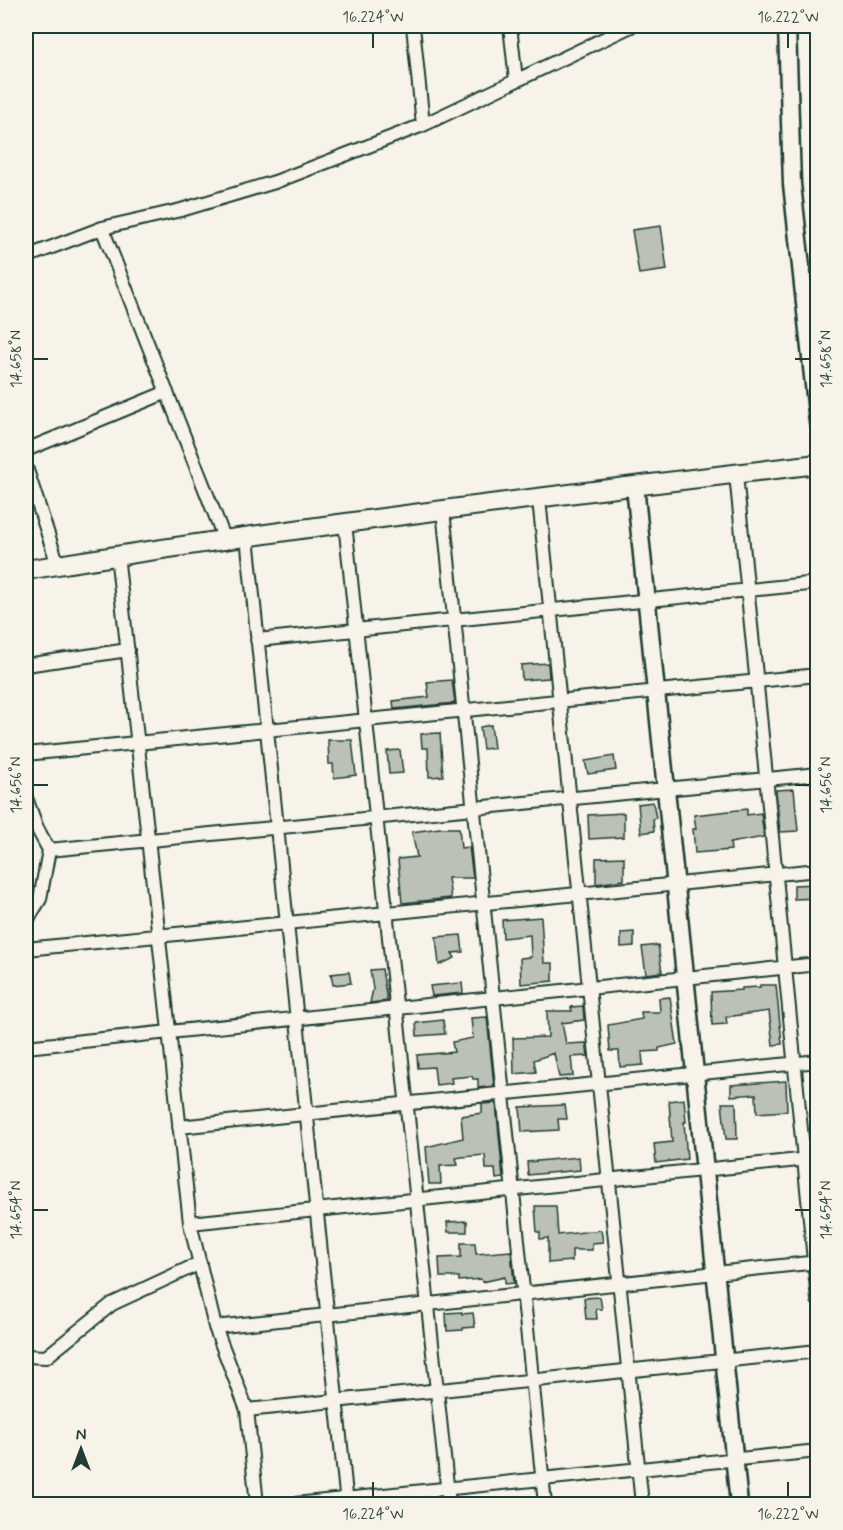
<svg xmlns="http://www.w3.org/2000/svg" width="843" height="1530" viewBox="0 0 843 1530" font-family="Mynerve,sans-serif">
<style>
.building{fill:#bbc1b6;stroke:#1f3d34;stroke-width:1.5}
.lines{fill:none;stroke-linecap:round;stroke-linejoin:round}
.street-casing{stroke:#1f3d34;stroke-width:16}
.secondary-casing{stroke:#1f3d34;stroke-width:21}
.primary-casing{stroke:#1f3d34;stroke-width:22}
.street{stroke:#f7f3e8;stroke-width:12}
.secondary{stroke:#f7f3e8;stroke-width:16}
.primary{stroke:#f7f3e8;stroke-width:18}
.ticks{fill:none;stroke:#1f3d34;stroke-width:2}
.neatline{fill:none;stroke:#1f3d34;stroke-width:2}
.ticks-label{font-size:15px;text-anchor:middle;fill:#1f3d34}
</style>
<rect width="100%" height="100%" fill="#f7f3e8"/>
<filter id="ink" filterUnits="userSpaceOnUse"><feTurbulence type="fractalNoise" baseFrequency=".0167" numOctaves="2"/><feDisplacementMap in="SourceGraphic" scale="12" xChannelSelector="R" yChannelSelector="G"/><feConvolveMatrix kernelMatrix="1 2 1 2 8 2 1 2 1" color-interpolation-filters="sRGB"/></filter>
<g filter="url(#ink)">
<path class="building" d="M 661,226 L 667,270 L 639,274 L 632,230 Z
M 548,663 L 549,678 L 522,680 L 521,665 Z
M 452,680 L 455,703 L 394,709 L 393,701 L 429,697 L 427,682 Z
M 491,725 L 494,748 L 483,749 L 480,727 Z
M 440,733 L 443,776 L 429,777 L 428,748 L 422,748 L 421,734 Z
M 328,740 L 352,740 L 356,775 L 334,778 L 333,764 L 329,764 Z
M 400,750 L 403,773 L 389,774 L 387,751 Z
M 614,756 L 616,770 L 588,774 L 585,761 Z
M 794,789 L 798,831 L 780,832 L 776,790 Z
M 653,802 L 656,818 L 653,819 L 654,831 L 641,833 L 638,804 Z
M 747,809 L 747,815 L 761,813 L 764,837 L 730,843 L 731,850 L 695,853 L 693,829 L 696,829 L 694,815 Z
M 624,813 L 624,837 L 589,839 L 588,815 Z
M 440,828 L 459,828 L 461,848 L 469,847 L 473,878 L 448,878 L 451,898 L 402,903 L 398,859 L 417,857 L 412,832 Z
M 624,857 L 624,880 L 596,884 L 596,858 Z
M 817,884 L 818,898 L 794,899 L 794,885 Z
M 541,917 L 544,963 L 553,963 L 553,981 L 521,984 L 520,958 L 531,957 L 530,935 L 503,938 L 502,920 Z
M 634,932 L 634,946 L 621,947 L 621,933 Z
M 461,935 L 463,952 L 452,953 L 455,958 L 439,965 L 436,937 Z
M 658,945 L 662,972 L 646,974 L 642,947 Z
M 382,969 L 387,1001 L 370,1003 L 373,989 L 370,970 Z
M 349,972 L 351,983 L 333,985 L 331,974 Z
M 462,983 L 463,993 L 432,996 L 430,986 Z
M 760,985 L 776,985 L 782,1044 L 773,1045 L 769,1011 L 726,1017 L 727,1024 L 712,1025 L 711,992 L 742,990 L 742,988 L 760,987 Z
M 670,997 L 677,1044 L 659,1048 L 659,1051 L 642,1052 L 643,1065 L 620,1067 L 619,1051 L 610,1051 L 608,1025 L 642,1019 L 641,1012 L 660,1012 L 659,998 Z
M 583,1006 L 584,1020 L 562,1023 L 566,1044 L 586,1043 L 588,1056 L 571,1057 L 573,1076 L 559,1077 L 554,1053 L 534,1060 L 536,1072 L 514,1074 L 513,1038 L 548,1037 L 547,1011 L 572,1011 L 571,1007 Z
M 487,1017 L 494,1086 L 478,1088 L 478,1079 L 473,1079 L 472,1076 L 451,1078 L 452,1083 L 436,1085 L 434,1067 L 418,1068 L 417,1055 L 454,1052 L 452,1042 L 473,1038 L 471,1018 Z
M 443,1020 L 445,1034 L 417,1036 L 416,1023 Z
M 786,1081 L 787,1111 L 757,1113 L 756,1094 L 731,1096 L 731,1085 Z
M 684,1099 L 686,1122 L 684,1122 L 687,1159 L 656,1163 L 654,1144 L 672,1142 L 669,1101 Z
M 496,1103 L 503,1178 L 496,1179 L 495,1169 L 486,1169 L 485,1155 L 462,1157 L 456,1158 L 458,1165 L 440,1166 L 441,1184 L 429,1184 L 426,1147 L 463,1138 L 461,1116 L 482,1113 L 482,1104 Z
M 722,1103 L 736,1103 L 737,1139 L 726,1139 Z
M 565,1105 L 567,1119 L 558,1119 L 559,1130 L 522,1132 L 520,1107 Z
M 579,1157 L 580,1170 L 528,1175 L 527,1162 Z
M 535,1206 L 556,1206 L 558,1235 L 601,1230 L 603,1242 L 592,1243 L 592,1250 L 572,1250 L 572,1261 L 548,1263 L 548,1238 L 540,1239 L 540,1232 L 537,1232 Z
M 467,1221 L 467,1232 L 448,1232 L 447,1222 Z
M 461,1243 L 475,1243 L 476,1254 L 511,1251 L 514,1283 L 505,1284 L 505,1277 L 482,1282 L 481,1279 L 459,1281 L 459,1277 L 440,1277 L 439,1258 L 461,1257 Z
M 600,1297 L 602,1309 L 596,1309 L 597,1319 L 586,1319 L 584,1298 Z
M 462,1312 L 462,1314 L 473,1313 L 475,1327 L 463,1328 L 463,1330 L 447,1331 L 446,1313 Z"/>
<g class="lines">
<g class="street-casing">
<path id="street" d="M 413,26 L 423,125
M 510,26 L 516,80
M 102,228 L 225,540
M 26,257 L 102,228 L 181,210 L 275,182 L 423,125 L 631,26
M 26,450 L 167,392
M 26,467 L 58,565
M 736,474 L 818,1300
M 539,499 L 642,1504
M 443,510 L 545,1504
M 345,523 L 449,1504
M 247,537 L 347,1504
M 117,554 L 190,1223 L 215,1327 L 247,1410 L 257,1504
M 257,640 L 818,583
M 26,665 L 128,650
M 26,754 L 818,675
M 26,798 L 37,828 L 49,850 L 40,899 L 26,922
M 49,850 L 818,774
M 26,949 L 818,870
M 26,1047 L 818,964
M 179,1127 L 818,1061
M 190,1223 L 818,1158
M 215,1327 L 818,1262
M 26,1356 L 46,1357 L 112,1304 L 200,1263
M 247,1410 L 818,1351
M 295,1504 L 818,1451"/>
</g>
<g class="secondary-casing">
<path id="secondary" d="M 787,26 L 792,184 L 818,422
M 635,486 L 739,1504"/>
</g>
<g class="primary-casing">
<path id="primary" d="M 26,570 C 288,528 553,495 818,464"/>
</g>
<use href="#street" class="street"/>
<use href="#secondary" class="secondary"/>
<use href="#primary" class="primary"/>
</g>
</g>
<path class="ticks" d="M 373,33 L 373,48M 788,33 L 788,48M 33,359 L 48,359M 795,359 L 810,359M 33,785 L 48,785M 795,785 L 810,785M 33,1210 L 48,1210M 795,1210 L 810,1210M 373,1482 L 373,1497M 788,1482 L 788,1497"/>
<rect width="843" height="1530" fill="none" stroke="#f7f3e8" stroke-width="66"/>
<g transform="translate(81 1449)" stroke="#f7f3e8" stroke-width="4.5" paint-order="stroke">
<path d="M0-4.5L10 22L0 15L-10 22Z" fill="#1f3d34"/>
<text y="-9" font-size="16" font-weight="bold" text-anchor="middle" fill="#1f3d34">N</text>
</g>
<rect x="33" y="33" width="777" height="1464" class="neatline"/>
<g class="ticks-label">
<text x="373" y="22">16.224°W</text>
<text x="788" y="22">16.222°W</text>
<text transform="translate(16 359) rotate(-90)" y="5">14.658°N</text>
<text transform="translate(826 359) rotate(-90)" y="5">14.658°N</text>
<text transform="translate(16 785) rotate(-90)" y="5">14.656°N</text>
<text transform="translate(826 785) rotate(-90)" y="5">14.656°N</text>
<text transform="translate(16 1210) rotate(-90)" y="5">14.654°N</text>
<text transform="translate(826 1210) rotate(-90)" y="5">14.654°N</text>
<text x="373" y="1519">16.224°W</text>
<text x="788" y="1519">16.222°W</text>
</g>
</svg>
